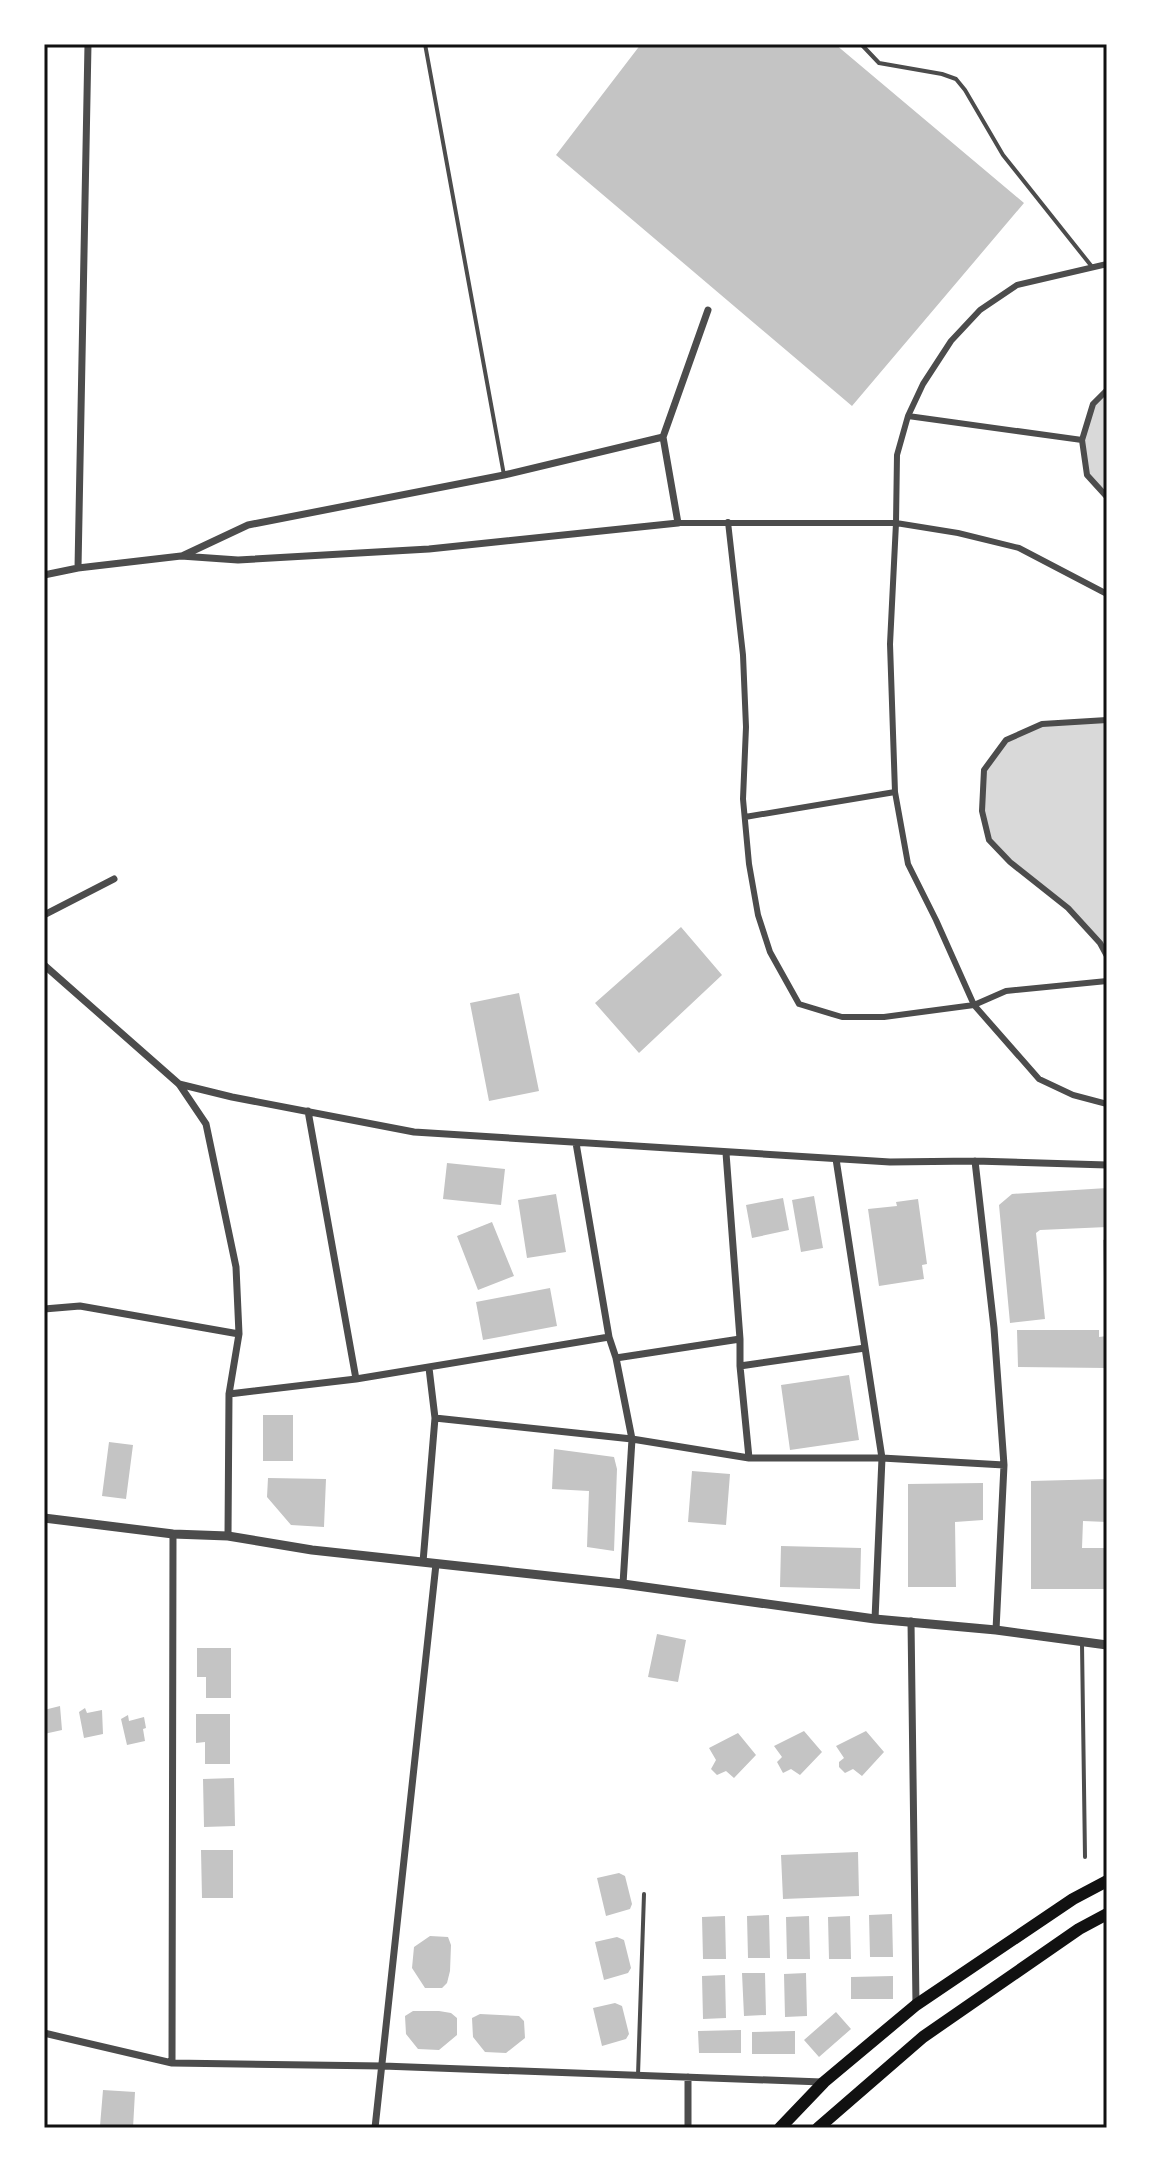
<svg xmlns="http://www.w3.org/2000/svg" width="1151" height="2172" viewBox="0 0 1151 2172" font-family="Barlow,sans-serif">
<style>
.water{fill:#d9d9d9}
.building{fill:#c4c4c4}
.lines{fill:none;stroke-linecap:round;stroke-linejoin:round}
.service{stroke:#4c4c4c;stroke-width:4}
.pedestrian{stroke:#4c4c4c;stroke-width:6}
.minor{stroke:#4c4c4c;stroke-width:7}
.tertiary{stroke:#4c4c4c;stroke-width:9}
.primary{stroke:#111;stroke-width:12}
.neatline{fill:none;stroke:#111;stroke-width:3}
</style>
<rect width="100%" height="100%" fill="#fff"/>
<path class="water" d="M 1107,390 L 1107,497 L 1087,475 L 1082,440 L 1093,404 Z
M 1107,720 L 1107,956 L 1068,908 L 989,840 L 982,811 L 984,770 L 1006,740 L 1042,724 Z"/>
<path class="building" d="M 641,44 L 835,44 L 1024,203 L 852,406 L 556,155 Z
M 681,927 L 722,975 L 639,1053 L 595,1003 Z
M 519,993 L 539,1091 L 489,1101 L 470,1003 Z
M 447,1163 L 505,1169 L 501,1205 L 443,1199 Z
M 1107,1188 L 1107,1227 L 1040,1230 L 1036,1233 L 1045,1319 L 1010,1323 L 999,1205 L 1012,1194 Z
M 556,1194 L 566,1252 L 527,1258 L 518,1200 Z
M 814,1196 L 823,1248 L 801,1252 L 792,1200 Z
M 783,1198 L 789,1230 L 752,1238 L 746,1205 Z
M 918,1199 L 927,1264 L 922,1265 L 924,1279 L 879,1286 L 868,1209 L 897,1206 L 896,1202 Z
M 492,1222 L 514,1276 L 478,1290 L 457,1236 Z
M 1107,1239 L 1107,1278 L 1104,1278 L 1103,1240 Z
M 550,1288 L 557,1326 L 483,1340 L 476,1302 Z
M 1017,1330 L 1099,1330 L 1099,1337 L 1107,1336 L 1107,1368 L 1018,1367 Z
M 849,1375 L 859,1440 L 790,1450 L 781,1385 Z
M 263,1415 L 293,1415 L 293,1461 L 263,1461 Z
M 109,1442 L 133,1445 L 126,1499 L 102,1496 Z
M 554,1449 L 614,1457 L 617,1469 L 614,1551 L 587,1547 L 589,1491 L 552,1489 Z
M 692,1471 L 730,1474 L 726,1525 L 688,1522 Z
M 268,1478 L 326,1479 L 324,1527 L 291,1525 L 267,1497 Z
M 1107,1479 L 1107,1522 L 1083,1521 L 1082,1548 L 1107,1548 L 1107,1589 L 1031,1589 L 1031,1481 Z
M 983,1483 L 983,1520 L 955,1522 L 956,1587 L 908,1587 L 908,1484 Z
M 781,1546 L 861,1548 L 860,1589 L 780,1587 Z
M 657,1634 L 686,1640 L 678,1682 L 648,1677 Z
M 197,1648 L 231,1648 L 231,1698 L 206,1698 L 206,1677 L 197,1677 Z
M 60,1706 L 62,1730 L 44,1734 L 44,1710 Z
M 85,1708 L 87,1713 L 102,1710 L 103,1734 L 84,1738 L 79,1712 Z
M 196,1714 L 230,1714 L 230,1764 L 205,1764 L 205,1742 L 196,1743 Z
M 128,1715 L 129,1721 L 144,1717 L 146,1728 L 143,1729 L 145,1741 L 127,1745 L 121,1719 Z
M 804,1731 L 822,1752 L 800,1775 L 791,1769 L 783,1773 L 777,1762 L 782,1757 L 774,1746 Z
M 866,1731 L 884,1752 L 862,1776 L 853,1769 L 845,1773 L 839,1767 L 839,1762 L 844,1758 L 836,1746 Z
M 738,1733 L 756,1755 L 734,1778 L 726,1771 L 717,1775 L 711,1769 L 716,1760 L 709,1748 Z
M 234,1778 L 235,1826 L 204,1827 L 203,1779 Z
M 201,1850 L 233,1850 L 233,1898 L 202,1898 Z
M 858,1852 L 859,1896 L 783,1899 L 781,1855 Z
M 619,1873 L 625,1876 L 632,1904 L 630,1909 L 606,1916 L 597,1878 Z
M 892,1914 L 893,1957 L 870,1957 L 869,1915 Z
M 769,1915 L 770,1958 L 748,1958 L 747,1916 Z
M 725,1916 L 726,1959 L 703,1959 L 702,1917 Z
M 809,1916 L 810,1959 L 787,1959 L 786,1917 Z
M 850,1916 L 851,1959 L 829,1959 L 828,1917 Z
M 430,1936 L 448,1937 L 451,1945 L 450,1971 L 447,1983 L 442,1988 L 425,1988 L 412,1968 L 414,1947 Z
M 617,1937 L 624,1940 L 631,1968 L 628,1973 L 604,1980 L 595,1942 Z
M 742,1973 L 765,1973 L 766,2015 L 744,2016 Z
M 806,1973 L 807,2016 L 785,2017 L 784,1974 Z
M 725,1975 L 726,2018 L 703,2019 L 702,1976 Z
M 893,1976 L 893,1999 L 851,1999 L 851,1977 Z
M 615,2003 L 622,2006 L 629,2034 L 626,2039 L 602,2046 L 593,2008 Z
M 413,2011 L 439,2011 L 451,2013 L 457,2018 L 457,2035 L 439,2050 L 418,2049 L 406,2034 L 405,2016 Z
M 836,2012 L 851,2029 L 819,2057 L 804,2040 Z
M 480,2014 L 519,2016 L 524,2021 L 525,2038 L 506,2053 L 485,2052 L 473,2037 L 472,2018 Z
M 741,2030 L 741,2053 L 699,2053 L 698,2031 Z
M 795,2031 L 795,2054 L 752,2054 L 752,2032 Z
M 103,2090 L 135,2092 L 133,2128 L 100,2126 Z"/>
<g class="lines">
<path class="service" d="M 425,44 L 504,475
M 861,44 L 879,63 L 942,74 L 956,79 L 965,90 L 1003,155 L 1093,268
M 1082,1644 L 1085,1857
M 638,2075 L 644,1894"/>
<path class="pedestrian" d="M 1107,264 L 1017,285 L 980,310 L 951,341 L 923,384 L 908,416 L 897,455 L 896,523 L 890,644 L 895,792 L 908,864 L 936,920 L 974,1005 L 1039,1079 L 1073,1095 L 1107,1104
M 1107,390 L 1093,404 L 1082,440 L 1087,475 L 1107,497
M 908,416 L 1082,440
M 728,522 L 743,655 L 746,727 L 743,799 L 749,864 L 758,915 L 770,952 L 799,1004 L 842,1017 L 884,1017 L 974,1005 L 1006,991 L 1107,981
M 678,523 L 896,523 L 958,533 L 1019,548 L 1107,594
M 1107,720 L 1042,724 L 1006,740 L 984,770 L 982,811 L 989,840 L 1010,862 L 1068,908 L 1100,943 L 1107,956
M 745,817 L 895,792"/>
<path class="minor" d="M 182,556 L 248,525 L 504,475 L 663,437
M 78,568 L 88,44
M 44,575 L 78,568 L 181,556 L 238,560 L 429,549 L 678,523 L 663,437 L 708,310
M 44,915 L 114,879
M 44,965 L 179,1084 L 206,1124 L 236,1267 L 239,1334 L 229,1394 L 228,1536
M 179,1084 L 232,1097 L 414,1132 L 890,1162 L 975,1161 L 1107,1165
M 308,1111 L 356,1379
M 576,1143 L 609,1337 L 616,1358 L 632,1439 L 623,1584
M 726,1153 L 740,1339 L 740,1366 L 749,1458
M 836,1159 L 882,1458 L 875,1619
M 975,1161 L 994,1328 L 1004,1465 L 996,1630
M 44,1309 L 80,1306 L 239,1334
M 616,1358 L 740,1339
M 740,1366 L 865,1348
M 229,1394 L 356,1379 L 609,1337
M 435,1418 L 632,1439 L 749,1458 L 882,1458 L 1004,1465
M 423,1562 L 435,1418 L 429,1368
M 911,1621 L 916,2005
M 44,2033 L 172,2063 L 383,2066 L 822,2082
M 172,2063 L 173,1534
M 688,2077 L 688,2128
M 375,2128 L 436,1564"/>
<path class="tertiary" d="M 44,1518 L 173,1534 L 228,1536 L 312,1550 L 623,1584 L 875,1619 L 996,1630 L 1107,1645"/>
<path class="primary" d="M 780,2128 L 824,2082 L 916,2005 L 1073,1899 L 1107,1881
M 818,2128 L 923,2037 L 1079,1929 L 1107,1914"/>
</g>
<rect width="1151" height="2172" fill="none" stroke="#ffffff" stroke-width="92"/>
<rect x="46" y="46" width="1059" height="2080" class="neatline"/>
</svg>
